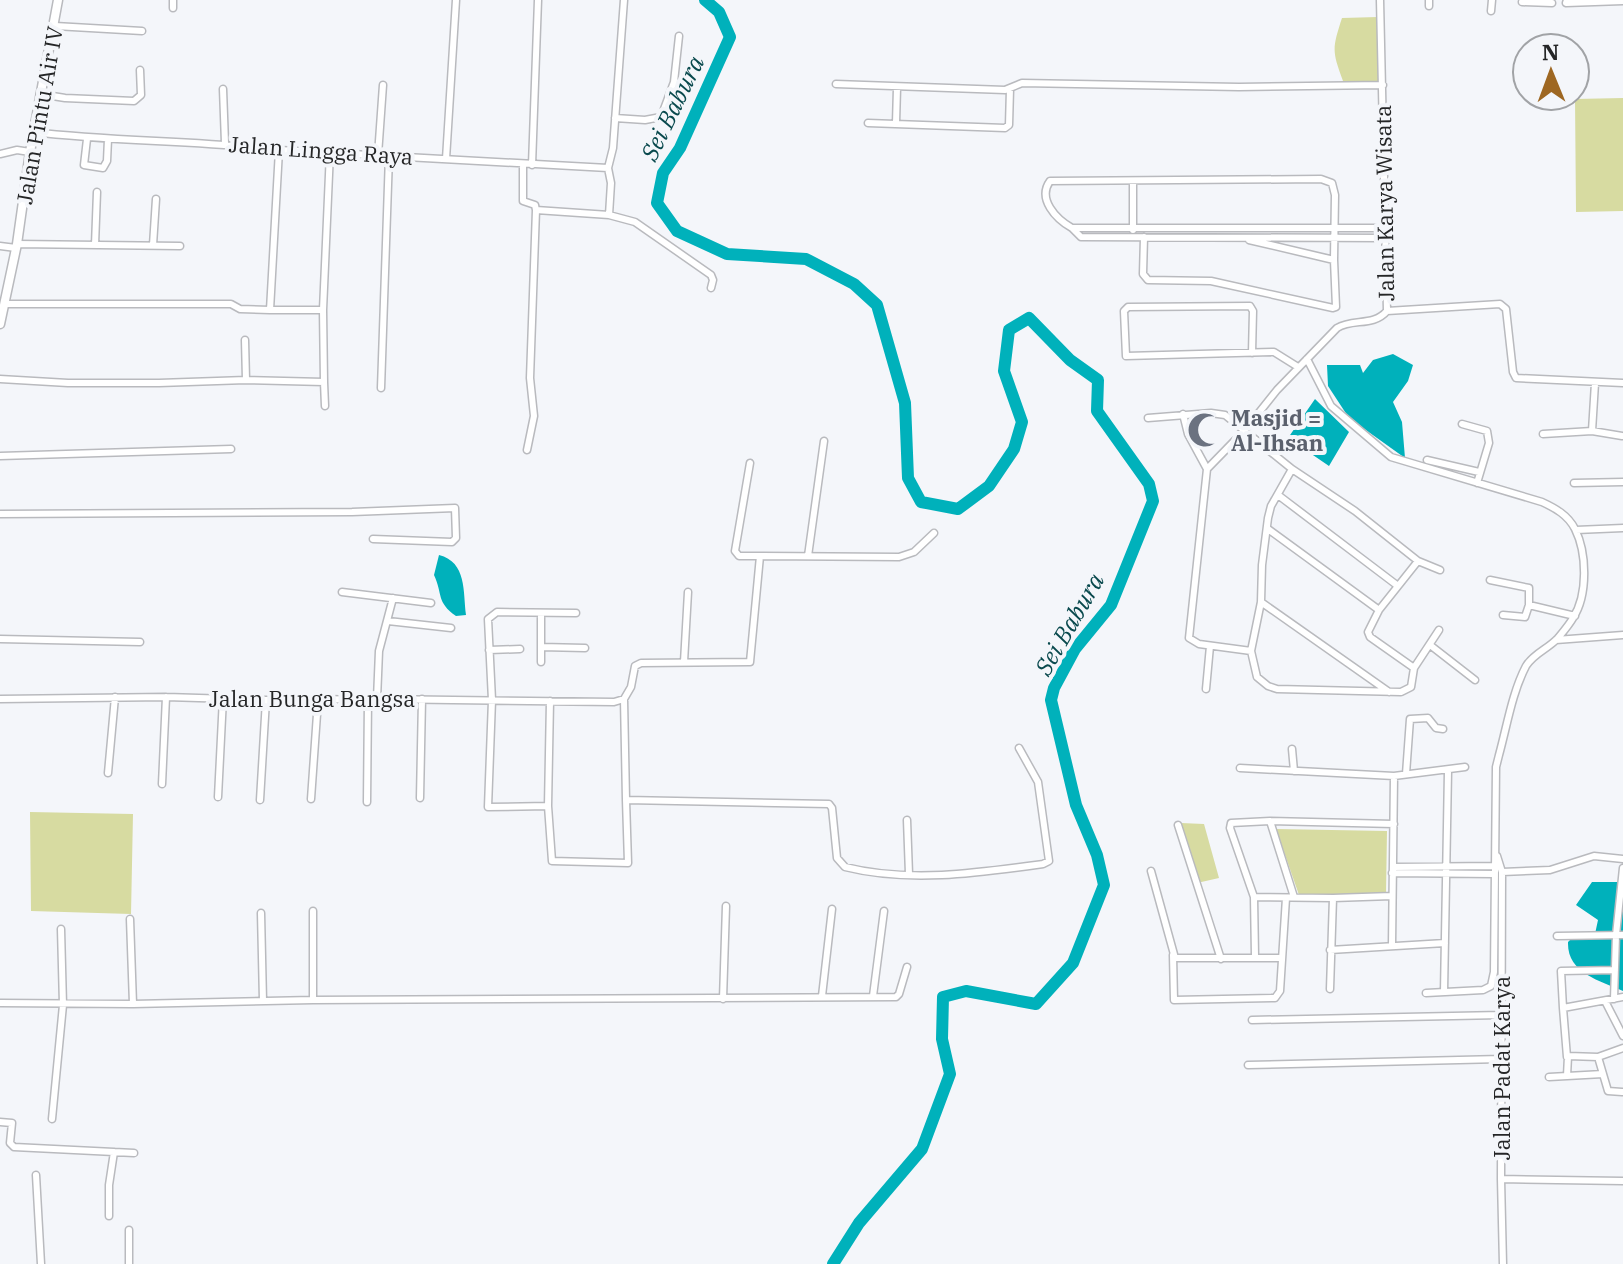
<svg xmlns="http://www.w3.org/2000/svg" width="1623" height="1264" viewBox="0 0 1623 1264" font-family="'IBM Plex Serif',serif">
<style>
.green{fill:#d7dba1}
.water{fill:#00b1bb}
.lines{fill:none;stroke-linecap:round;stroke-linejoin:round}
.river{stroke:#00b1bb;stroke-width:12}
.street-casing{stroke:#b9babe;stroke-width:9}
.secondary-casing{stroke:#b9babe;stroke-width:11}
.street{stroke:#fff;stroke-width:6}
.secondary{stroke:#fff;stroke-width:8}
.labels{text-anchor:middle;dominant-baseline:central;stroke-width:8;stroke-linejoin:round;paint-order:stroke}
.street-label{font-size:22px;fill:#252627;stroke:#f4f6fa}
.worship-label{font-size:22px;font-weight:bold;fill:#5b616d;stroke:#f4f6fa;text-anchor:start}
.water-label{font-size:24px;font-style:italic;fill:#09494d;stroke:#f4f6fa}
</style>
<rect width="100%" height="100%" fill="#f4f6fa"/>
<path class="green" d="M 1378,17 L 1379,81 L 1343,81 C 1332,51 1332,49 1342,18 Z
M 1623,98 L 1623,211 L 1576,212 L 1575,99 Z
M 30,812 L 133,814 L 131,914 L 31,911 Z
M 1181,823 L 1204,824 L 1219,878 L 1197,883 Z
M 1276,829 L 1387,831 L 1386,893 L 1299,895 Z"/>
<path class="water" d="M 1393,354 L 1413,365 L 1408,381 L 1393,402 L 1402,422 L 1405,458 L 1349,418 L 1328,386 L 1327,365 L 1360,365 L 1363,373 L 1373,360 Z
M 1315,399 L 1349,432 L 1329,466 L 1288,438 Z
M 439,555 C 467,562 463,592 466,615 L 456,616 C 436,602 443,594 434,575 Z
M 1592,882 L 1623,882 L 1623,991 C 1599,980 1567,973 1568,942 L 1577,933 L 1595,934 L 1598,920 L 1576,905 Z"/>
<g class="lines">
<path class="river" d="M 705,0 L 719,12 L 730,37 L 680,148 L 663,173 L 657,203 L 677,231 L 727,254 L 806,259 L 854,284 L 877,305 L 905,403 L 908,478 L 921,502 L 958,509 L 989,486 L 1014,449 L 1022,422 L 1004,371 L 1009,330 L 1029,318 L 1070,360 L 1098,380 L 1097,411 L 1149,484 L 1153,501 L 1111,605 L 1075,649 L 1054,688 L 1051,700 L 1076,805 L 1097,855 L 1104,885 L 1073,963 L 1036,1004 L 966,991 L 943,997 L 942,1039 L 950,1074 L 922,1149 L 859,1223 L 833,1264"/>
<g class="street-casing">
<path id="street" d="M 1567,0 L 1566,3 L 1623,1
M 1522,2 L 1552,3
M 1429,6 L 1429,0
M 173,8 L 173,0
M 1491,11 L 1492,0
M 55,26 L 142,31
M 836,84 L 1005,90 L 1022,83 L 1239,87 L 1383,85
M 223,89 L 225,143
M 40,94 L 65,98 L 134,101 L 141,95 L 140,70
M 615,118 L 645,120 L 661,117 L 674,82 L 679,36
M 868,123 L 1005,128 L 1009,125 L 1010,89
M 896,123 L 897,88
M 33,132 C 115,142 197,140 279,150 L 608,168
M 87,139 L 84,165 L 103,168 L 107,161 L 108,139
M 0,154 L 17,150 L 30,152
M 378,155 L 383,85
M 446,159 L 456,0
M 523,165 L 523,201 L 535,205 L 536,210
M 532,165 L 538,0
M 536,210 L 609,215 L 635,222 L 711,275 L 713,280 L 711,288
M 609,215 L 611,183 L 608,168 L 613,148 L 624,0
M 1072,228 C 1056,219 1037,199 1050,181 L 1321,179 L 1332,183 L 1335,195 L 1334,260 L 1249,240
M 1385,228 L 1072,228 L 1081,237 L 1386,238
M 1133,230 L 1133,182
M 1144,237 L 1143,274 L 1148,280 L 1211,281 L 1333,308 L 1336,307 L 1334,260
M 17,244 L 180,246
M 95,245 L 97,192
M 153,245 L 156,199
M 0,246 L 16,248
M 4,304 L 231,304 L 240,309 L 270,310 L 279,150
M 270,310 L 323,310
M 1387,311 L 1500,304 L 1506,309 L 1513,372 L 1516,378 L 1623,383
M 245,340 L 246,380
M 1252,353 L 1253,311 L 1250,306 L 1128,307 L 1124,311 L 1126,356 L 1274,352 L 1298,367
M 1307,359 L 1331,406 L 1391,457 L 1542,502 C 1555,508 1568,515 1575,529 C 1587,553 1588,595 1573,618 C 1569,625 1563,632 1558,638 C 1548,649 1534,653 1526,666 C 1512,693 1507,726 1499,755 L 1496,767 L 1494,972 L 1491,986 L 1483,990 L 1426,993
M 0,379 L 68,383 L 159,383 L 246,380 L 324,382 L 323,310 L 330,152
M 324,382 L 325,406
M 381,388 L 389,156
M 1183,414 L 1188,434 L 1207,469
M 1148,418 L 1211,413 L 1225,415 L 1292,469 L 1355,511 L 1418,561 L 1440,570
M 1462,424 L 1487,431 L 1489,443 L 1477,483
M 1592,431 L 1595,383
M 1543,434 L 1592,431 L 1622,436
M 527,450 L 534,416 L 530,378 L 536,210
M 0,456 L 231,449
M 1427,460 L 1479,472
M 750,463 L 735,551 L 739,556 L 760,556
M 1292,469 L 1271,506 L 1268,518 L 1262,565 L 1261,602 L 1251,651 L 1257,677 L 1268,686 L 1277,689 L 1401,692 L 1411,687 L 1414,668 L 1439,630
M 1574,483 L 1623,482
M 1278,495 L 1398,586
M 0,514 L 352,512 L 455,508 L 456,538 L 452,542 L 373,539
M 1268,529 L 1379,610
M 1576,530 L 1623,528
M 934,533 L 914,552 L 899,557 L 760,556 L 750,662 L 641,663 L 635,666 L 631,687 L 624,699 L 626,800 L 829,804 L 832,808 L 837,858 L 845,867 C 909,883 978,873 1043,864 L 1049,861 L 1038,782 L 1019,748
M 808,556 L 824,441
M 1490,580 L 1529,588 L 1529,605 L 1575,616
M 342,592 L 431,603
M 1261,602 L 1389,692
M 1503,615 L 1525,617 L 1529,605
M 388,621 L 451,628
M 0,639 L 140,642
M 1556,640 L 1623,635
M 1430,645 L 1475,680
M 541,647 L 585,648
M 489,650 L 520,649
M 1251,651 L 1199,644 L 1189,638 L 1207,469 L 1245,430 L 1277,390 L 1337,328 C 1353,318 1373,327 1387,311 L 1380,0
M 541,662 L 541,613
M 684,662 L 688,592
M 1414,668 L 1370,637 L 1368,632 L 1379,610 L 1418,561
M 1206,689 L 1210,646
M 0,699 L 166,697 L 266,700 L 377,699 L 614,702 L 624,699
M 377,699 L 379,651 L 393,598
M 550,701 L 548,806 L 552,861 L 628,863 L 626,800
M 1292,749 L 1294,771
M 1240,768 L 1394,776 L 1465,767
M 108,773 L 115,697
M 1406,774 L 1410,719 L 1428,718 L 1436,728 L 1443,729
M 162,784 L 166,697
M 218,797 L 223,698
M 420,798 L 422,699
M 311,799 L 318,700
M 260,800 L 266,700
M 367,802 L 368,699
M 548,806 L 488,807 L 492,700 L 488,619 L 497,612 L 576,613
M 907,820 L 909,874
M 1270,821 L 1294,897
M 1178,825 L 1221,959
M 1497,856 L 1502,872 L 1501,1179 L 1503,1264
M 1393,867 L 1494,866
M 1151,871 L 1175,958 L 1282,958
M 1502,872 L 1550,870 L 1594,856 L 1623,859
M 1392,873 L 1494,874
M 1254,897 L 1333,898 L 1392,896
M 261,913 L 263,1001
M 130,919 L 133,1004
M 1557,936 L 1623,935
M 1392,945 L 1394,776
M 1330,950 L 1445,943
M 1173,955 L 1174,1000 L 1275,998 L 1280,991 L 1286,898
M 1255,956 L 1254,897 L 1230,828 L 1231,823 L 1270,821 L 1394,824
M 1330,989 L 1333,898
M 1444,992 L 1448,771
M 822,996 L 832,909
M 873,996 L 884,911
M 723,999 L 726,906
M 1614,999 L 1616,935 L 1623,868
M 313,1000 L 313,911
M 1605,1001 L 1623,1036
M 0,1003 L 133,1004 L 313,1000 L 896,997 L 899,994 L 907,967
M 1563,1008 L 1561,971 L 1615,970
M 1252,1020 L 1501,1015
M 1567,1057 L 1563,1008 L 1623,997
M 1598,1057 L 1608,1091 L 1622,1092
M 1248,1065 L 1501,1059
M 1567,1076 L 1568,1056 L 1598,1057 L 1623,1048
M 1549,1077 L 1603,1074
M 52,1119 L 63,1005 L 61,929
M 0,1122 L 12,1123 L 10,1143 L 14,1147 L 134,1153
M 36,1175 L 41,1264
M 1501,1179 L 1623,1181
M 109,1216 L 109,1185 L 114,1152
M 129,1230 L 129,1264"/>
</g>
<g class="secondary-casing">
<path id="secondary" d="M 0,324 L 17,244 L 30,152 L 58,0"/>
</g>
<use href="#street" class="street"/>
<use href="#secondary" class="secondary"/>
</g>
<defs>
<g id="mosque-bare" transform="scale(2.76)"><path d="M3.5-4.9A6 6 0 1 0 3.5 4.9A5 5 0 1 1 3.5-4.9Z" fill="#6b7280" stroke="#f4f6fa" stroke-width="2.5" paint-order="stroke"/></g>
</defs>
<g fill-rule="evenodd">
<use href="#mosque-bare" x="1205" y="430"/>
</g>
<g class="labels">
<g class="street-label">
<text transform="translate(39 115) rotate(-80)">Jalan Pintu Air IV</text>
<text transform="translate(321 150) rotate(4)">Jalan Lingga Raya</text>
<text transform="translate(1384 203) rotate(-91)">Jalan Karya Wisata</text>
<text x="312" y="698">Jalan Bunga Bangsa</text>
<text transform="translate(1501 1068) rotate(-90)">Jalan Padat Karya</text>
</g>
<g class="worship-label">
<text x="1231" y="417">Masjid =<tspan x="1231" dy="25">Al-Ihsan</tspan></text>
</g>
<g class="water-label">
<text transform="translate(672 108) rotate(-64)">Sei Babura</text>
<text transform="translate(1069 624) rotate(-60)">Sei Babura</text>
</g>
</g>
<g transform="translate(1551 72) rotate(359)"><circle r="38" fill="#f4f6fa" stroke="#a1a3a6" stroke-width="2"/>
<path d="M0-6L14 30L0 20L-14 30Z" fill="#9e6722"/>
<text y="-12" font-size="22" font-weight="bold" text-anchor="middle" fill="#252627">N</text>
</g>
</svg>
